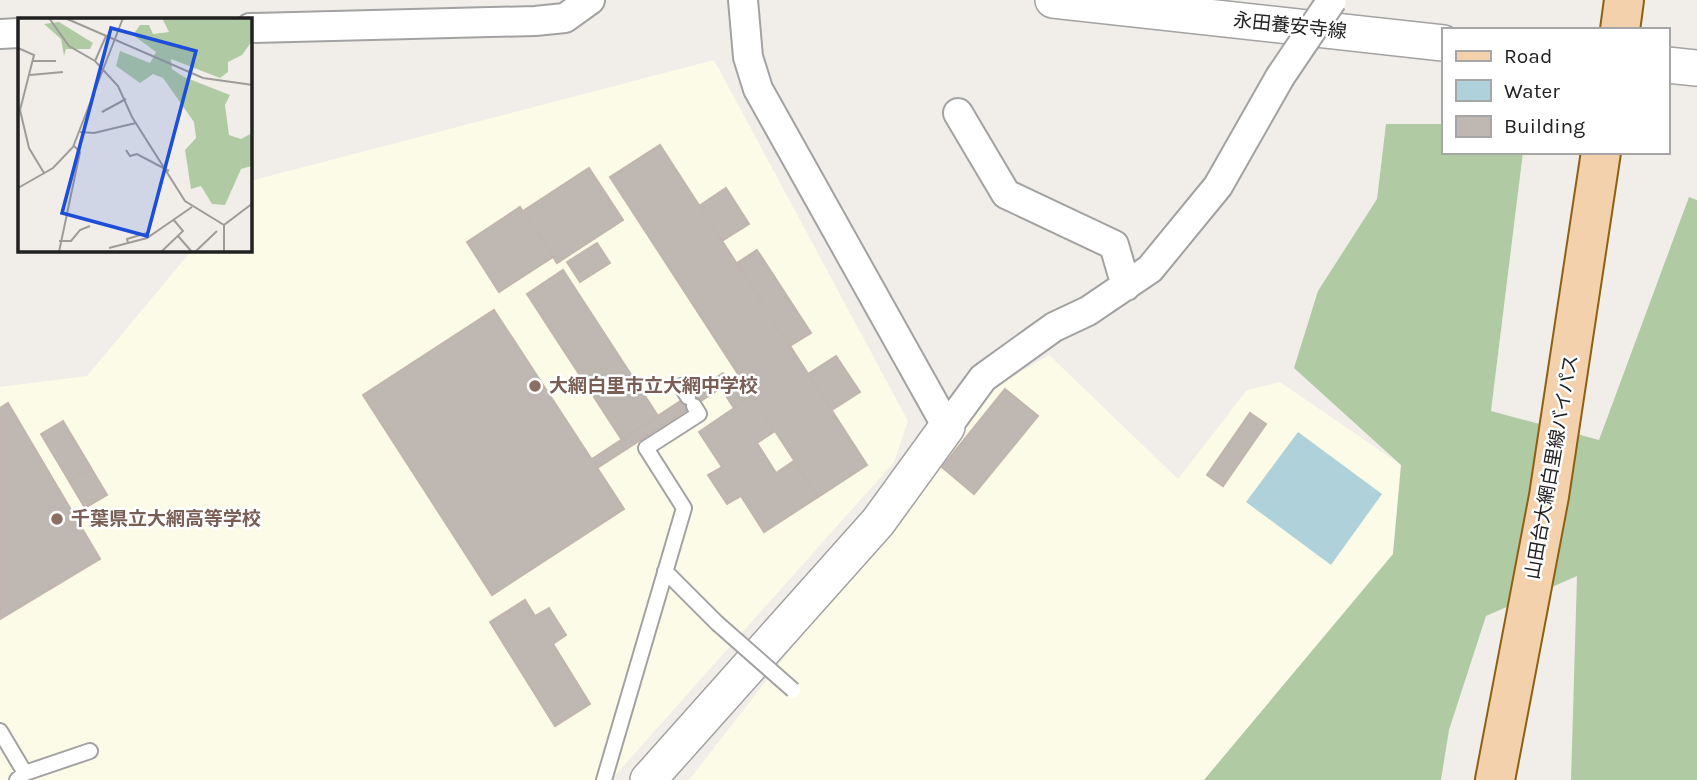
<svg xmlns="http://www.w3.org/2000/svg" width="1697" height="780" viewBox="0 0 1697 780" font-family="Karla,'Noto Sans JP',sans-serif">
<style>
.education{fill:#fcfbe7}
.forest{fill:#b0cba3}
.water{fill:#afd1d9}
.building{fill:#beb7b2;stroke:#c1b5ad;stroke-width:2}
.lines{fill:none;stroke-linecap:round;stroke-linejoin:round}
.service-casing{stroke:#a2a2a2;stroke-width:18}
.minor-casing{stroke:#a2a2a2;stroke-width:32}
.tertiary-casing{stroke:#a2a2a2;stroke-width:38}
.primary-casing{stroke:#8e6011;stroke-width:42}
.service{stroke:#fff;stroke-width:14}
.minor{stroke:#fff;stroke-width:28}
.tertiary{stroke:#fff;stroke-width:35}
.primary{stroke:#f2d1ac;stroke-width:38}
.service-bridge-casing{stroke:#a2a2a2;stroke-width:18;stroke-linecap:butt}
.minor-bridge-casing{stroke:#a2a2a2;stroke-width:32;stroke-linecap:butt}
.service-bridge{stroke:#fff;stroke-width:14}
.minor-bridge{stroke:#fff;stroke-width:28}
.education-dot{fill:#8d6e63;stroke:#fff;stroke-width:2.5}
.labels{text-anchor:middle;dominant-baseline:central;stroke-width:5;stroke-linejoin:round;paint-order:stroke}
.street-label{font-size:19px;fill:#212121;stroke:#fff}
.education-label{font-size:19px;font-weight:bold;fill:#785e54;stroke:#fff;text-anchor:start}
.inset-road{fill:none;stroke:#9e9c99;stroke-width:2}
.view{fill:#1d4ed8;fill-opacity:0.15;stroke:#1d4ed8;stroke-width:3.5}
.inset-edge{fill:none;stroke:#212121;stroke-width:3.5}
</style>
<rect width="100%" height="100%" fill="#f1eee9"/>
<path class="education" d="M 714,60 L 908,421 L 894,462 L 611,780 L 0,780 L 0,387 L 87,376 L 192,250 L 250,250 L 250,181 Z
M 1049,355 L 1178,479 L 1247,390 L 1280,382 L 1401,465 L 1393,554 L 1204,780 L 689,780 L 994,388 Z"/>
<path class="forest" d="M 1386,124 L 1443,124 L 1443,152 L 1523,152 L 1491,411 L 1599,440 L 1689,197 L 1697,200 L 1697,780 L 1571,780 L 1577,576 L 1486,616 L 1449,730 L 1441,780 L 1204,780 L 1393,554 L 1401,465 L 1294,368 L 1318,291 L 1377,199 Z"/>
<path class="water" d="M 1298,432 L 1382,494 L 1331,565 L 1246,502 Z"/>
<path class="building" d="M 660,145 L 867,465 L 818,497 L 610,177 Z
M 589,168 L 623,220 L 557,263 L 523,211 Z
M 726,188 L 749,224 L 722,241 L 699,206 Z
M 520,207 L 553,257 L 499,292 L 467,242 Z
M 597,243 L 610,263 L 580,282 L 567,262 Z
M 757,250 L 811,333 L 790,346 L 737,263 Z
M 563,270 L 658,416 L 622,440 L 527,294 Z
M 494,310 L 624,509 L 492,595 L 363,395 Z
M 836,356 L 860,392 L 832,410 L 808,374 Z
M 723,373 L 731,384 L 741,378 L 752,396 L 734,408 L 721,388 L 597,468 L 592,459 Z
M 1005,389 L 1038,416 L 974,494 L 942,467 Z
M 752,396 L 775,431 L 757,443 L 776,473 L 794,461 L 818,497 L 764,532 L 741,496 L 727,504 L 708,475 L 722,467 L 699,432 Z
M 8,403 L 100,559 L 0,619 L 0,408 Z
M 1250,413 L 1266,424 L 1223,486 L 1207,475 Z
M 63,421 L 91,468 L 69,481 L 41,434 Z
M 91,468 L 107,495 L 85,508 L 69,481 Z
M 525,600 L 535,616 L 549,608 L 566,635 L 553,644 L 590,704 L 555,726 L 490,622 Z"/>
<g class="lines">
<g class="service-casing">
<path id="service" d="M 681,386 L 688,397
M 665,571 L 717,623
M 0,731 L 25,773
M 17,780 L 25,773 L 90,751
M 604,780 L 684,508 L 646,448 L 699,414 L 694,406"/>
</g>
<g class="minor-casing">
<path id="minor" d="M 743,0 L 748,57 L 758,89 L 947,427 L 983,378 L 1054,327 L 1088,311 L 1150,269 L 1218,186 L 1280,77
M 250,28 L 535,21 L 565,18 L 590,0
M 0,34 L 19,33
M 958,113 L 1006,194 L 1114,245 L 1126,286"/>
</g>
<g class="tertiary-casing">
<path id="tertiary" d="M 1053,0 L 1443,43
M 1667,65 L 1697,68
M 648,780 L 878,522 L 947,427"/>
</g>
<g class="primary-casing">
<path id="primary" d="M 1620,30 L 1624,0
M 1495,780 L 1549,496 L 1601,152"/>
</g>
<use href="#service" class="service"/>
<use href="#minor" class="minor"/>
<use href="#tertiary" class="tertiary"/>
<use href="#primary" class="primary"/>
<g class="service-bridge-casing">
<path id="service-bridge" d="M 717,623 L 793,690"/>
</g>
<g class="minor-bridge-casing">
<path id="minor-bridge" d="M 1280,77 L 1332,0"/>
</g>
<use href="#service-bridge" class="service-bridge"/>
<use href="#minor-bridge" class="minor-bridge"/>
</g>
<g class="education-dot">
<circle cx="535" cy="386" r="7"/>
<circle cx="57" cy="519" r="7"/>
</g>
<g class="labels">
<g class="street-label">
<text transform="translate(1290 26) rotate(6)">永田養安寺線</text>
<text transform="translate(1552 467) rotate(-80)">山田台大網白里線バイパス</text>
</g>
<g class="education-label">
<text x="549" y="386">大網白里市立大網中学校</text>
<text x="71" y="519">千葉県立大網高等学校</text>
</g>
</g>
<g transform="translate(18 18)">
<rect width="234" height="234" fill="#f1eee9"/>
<path d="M 144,0 L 234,0 L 234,23 L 224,37 L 210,44 L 210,54 L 202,60 L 153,41 L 154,51 L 166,59 L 212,77 L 207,87 L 211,117 L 223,121 L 234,115 L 234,148 L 223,151 L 207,187 L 194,186 L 183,168 L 173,171 L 167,132 L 178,120 L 176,104 L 145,60 L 135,56 L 122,65 L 98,48 L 102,33 L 132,45 L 138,34 L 115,17 L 122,7 L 131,7 L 135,16 L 151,14 ZM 41,4 L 75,25 L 72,31 L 48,31 L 46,38 L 43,21 L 26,6 Z" fill="#b0cba3"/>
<path class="inset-road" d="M 31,0 L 51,28 L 77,43 L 100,68 L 114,99 L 167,183 L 206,207M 47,0 L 185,60 L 235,67M 0,30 L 16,37 L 2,92 L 11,130 L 26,155M 15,43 L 38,43M 77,43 L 88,18M 12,57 L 45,54M 84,94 L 108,81M 62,114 L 76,115 L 118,105M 108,132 L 112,138 L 119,136 L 151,153M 0,170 L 35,150 L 55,129 L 105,0M 160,218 L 174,234M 41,223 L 53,223 L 62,212 L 72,208M 110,225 L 109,221 L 129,215M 91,230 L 129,220 L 174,189M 41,234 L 62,134 L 56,128M 143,234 L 165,213 L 155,201M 177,234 L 199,213M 206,234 L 206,207 L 235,185"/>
<path class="view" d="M 93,10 L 178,33 L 129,218 L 44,195 Z"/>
<rect width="234" height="234" class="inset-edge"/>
</g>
<rect x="1442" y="28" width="228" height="126" fill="#ffffff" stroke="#a6a6a6" stroke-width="2"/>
<rect x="1456" y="51" width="35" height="10" fill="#f2d1ac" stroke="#a6a6a6" stroke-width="2"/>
<text x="1504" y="63" font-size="21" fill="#212121">Road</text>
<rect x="1456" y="80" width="35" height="21" fill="#afd1d9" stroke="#a6a6a6" stroke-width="2"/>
<text x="1504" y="98" font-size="21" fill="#212121">Water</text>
<rect x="1456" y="116" width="35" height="21" fill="#beb7b2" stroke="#a6a6a6" stroke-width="2"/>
<text x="1504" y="133" font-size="21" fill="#212121">Building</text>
</svg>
